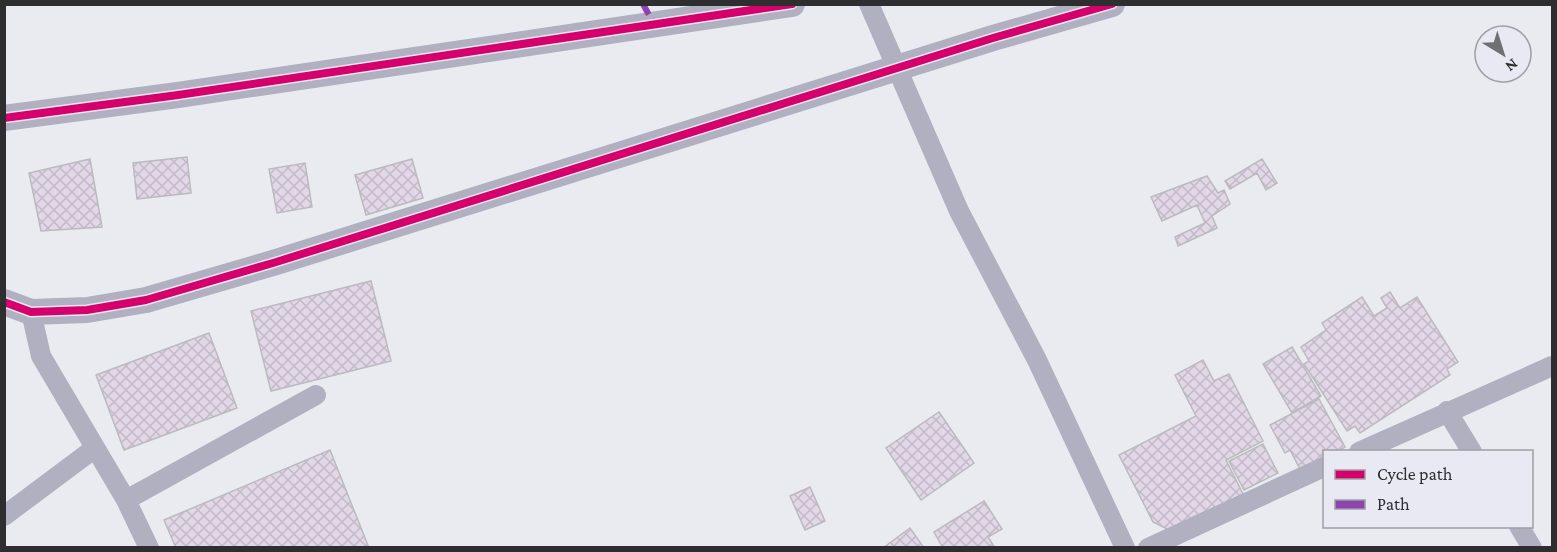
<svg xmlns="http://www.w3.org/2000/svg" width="1557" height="552" viewBox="0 0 1557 552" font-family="'Crimson Pro',serif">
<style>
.building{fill:url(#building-cross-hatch);stroke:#bbbabe;stroke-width:1.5}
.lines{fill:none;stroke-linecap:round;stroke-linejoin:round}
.minor{stroke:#b1b0c1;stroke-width:20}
.tertiary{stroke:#b1b0c1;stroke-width:26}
.quiet{stroke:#8e44ad;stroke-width:6;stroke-dasharray:12 6;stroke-linecap:butt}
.cycleway-casing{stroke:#e8e9f2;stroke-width:11}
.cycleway{stroke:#d6006c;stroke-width:8}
</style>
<defs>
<pattern id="building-cross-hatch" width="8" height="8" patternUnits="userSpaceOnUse" patternTransform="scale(1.5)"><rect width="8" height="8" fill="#e2d7e7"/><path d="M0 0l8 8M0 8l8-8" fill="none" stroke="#c2b9c7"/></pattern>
</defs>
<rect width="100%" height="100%" fill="#eaebf0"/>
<path class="building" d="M 187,157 L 191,193 L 137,199 L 133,163 Z
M 90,159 L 102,227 L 41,231 L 29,173 Z
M 412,159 L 423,198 L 366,215 L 355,175 Z
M 1262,159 L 1277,183 L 1266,190 L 1257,173 L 1230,189 L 1225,181 Z
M 305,163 L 312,207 L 277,213 L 269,169 Z
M 1207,176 L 1218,193 L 1224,190 L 1230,204 L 1212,216 L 1217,228 L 1178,246 L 1175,237 L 1205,223 L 1197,205 L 1162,221 L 1151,197 Z
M 371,281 L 391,361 L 271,391 L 251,311 Z
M 1390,292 L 1400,308 L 1417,297 L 1458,362 L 1447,369 L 1450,375 L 1360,433 L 1355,426 L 1347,431 L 1304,364 L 1309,361 L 1301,347 L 1326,330 L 1322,323 L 1362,297 L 1374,316 L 1387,308 L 1381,298 Z
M 209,333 L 237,408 L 124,450 L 96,375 Z
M 1292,347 L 1321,396 L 1292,413 L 1263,364 Z
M 1203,360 L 1214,381 L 1229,374 L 1263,441 L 1226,460 L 1243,494 L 1171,531 L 1153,522 L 1119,455 L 1196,416 L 1175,375 Z
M 1319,399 L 1345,447 L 1337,452 L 1324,452 L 1324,458 L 1301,471 L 1290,450 L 1285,453 L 1270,425 Z
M 939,412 L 974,463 L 921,500 L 886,448 Z
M 1263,444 L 1278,473 L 1244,490 L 1229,461 Z
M 330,450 L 369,548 L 176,548 L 164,520 Z
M 810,487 L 825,521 L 805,530 L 790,496 Z
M 984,501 L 1002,529 L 988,537 L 995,548 L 943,548 L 934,532 Z
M 910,528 L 924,548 L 883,548 Z"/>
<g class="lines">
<path class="minor" d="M 869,4 L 959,211 L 1037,360 L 1125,548
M 31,312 L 41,356 L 126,500 L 149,548
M 1447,411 L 1472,452
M 1359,452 L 1552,366
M 126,500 L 316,395
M 4,516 L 95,448
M 1519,526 L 1532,548
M 1148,548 L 1324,467"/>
<path class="tertiary" d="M 4,118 L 178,95 L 792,4
M 4,302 L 31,312 L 87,310 L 146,300 L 273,263 L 993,38 L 1112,4"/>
<path class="quiet" d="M 643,4 L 655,26"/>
<g class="cycleway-casing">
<path id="cycleway" d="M 4,118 L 178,95 L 792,4
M 4,302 L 31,312 L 87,310 L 146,300 L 273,263 L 993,38 L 1112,4"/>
</g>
<use href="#cycleway" class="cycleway"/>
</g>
<rect width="1557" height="552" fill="none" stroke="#2e2e31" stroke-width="12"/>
<rect x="1323" y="450" width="210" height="78" fill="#e8e9f2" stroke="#9e9ea5" stroke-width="1.5"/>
<rect x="1335" y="470" width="30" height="9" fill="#d6006c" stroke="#9e9ea5" stroke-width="1.5"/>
<text x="1377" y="480" font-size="18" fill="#2e2e31">Cycle path</text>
<rect x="1335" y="500" width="30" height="9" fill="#8e44ad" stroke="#9e9ea5" stroke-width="1.5"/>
<text x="1377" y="510" font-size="18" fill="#2e2e31">Path</text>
<g transform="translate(1503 54) rotate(142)"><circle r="28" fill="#e8e9f2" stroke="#9e9ea5" stroke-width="1.5"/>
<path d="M0-4.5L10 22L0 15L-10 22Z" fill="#707074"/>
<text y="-9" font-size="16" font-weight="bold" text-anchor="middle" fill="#2e2e31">N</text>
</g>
</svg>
